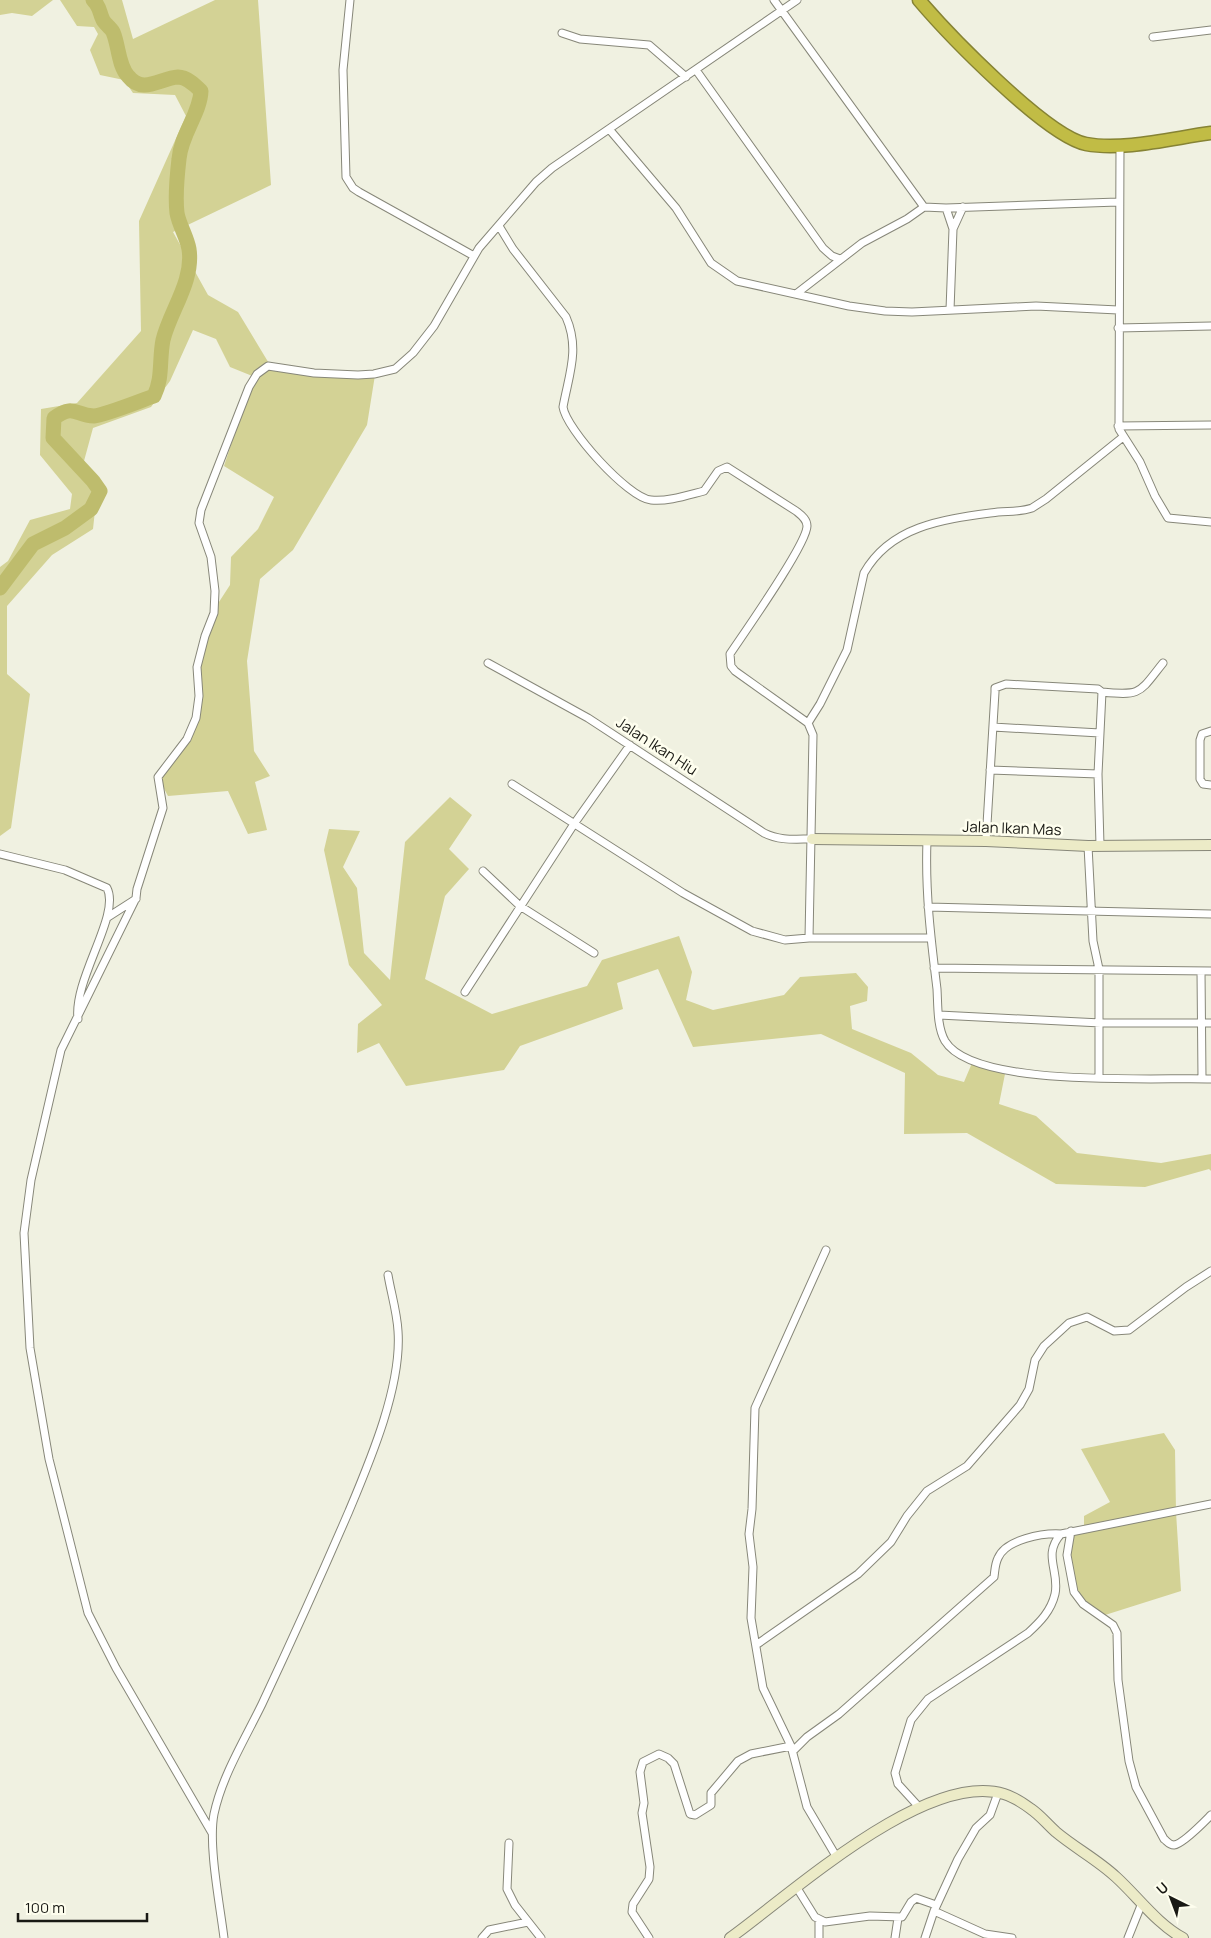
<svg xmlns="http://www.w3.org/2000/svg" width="1211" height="1938" viewBox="0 0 1211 1938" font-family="Manrope,sans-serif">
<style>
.green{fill:#d3d295}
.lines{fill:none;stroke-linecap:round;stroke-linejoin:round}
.river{stroke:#bebc6d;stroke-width:15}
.street-casing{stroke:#878779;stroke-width:9}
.secondary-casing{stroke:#878779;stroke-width:12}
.highway-casing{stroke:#868334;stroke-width:15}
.street{stroke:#fff;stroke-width:7}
.secondary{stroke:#ecebc7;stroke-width:10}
.highway{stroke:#c1bc45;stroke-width:12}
.labels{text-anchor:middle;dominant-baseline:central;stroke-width:5;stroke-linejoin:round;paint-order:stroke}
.street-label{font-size:15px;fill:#191914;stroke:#fefeee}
</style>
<rect width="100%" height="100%" fill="#f0f1e1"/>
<path class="green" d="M 0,0 L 53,0 L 32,16 L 12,13 L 0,15 Z
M 60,0 L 122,0 L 133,39 L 215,0 L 258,0 L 271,185 L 173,232 L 208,295 L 238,312 L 273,370 L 320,376 L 375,375 L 367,425 L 293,550 L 260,579 L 247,661 L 254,751 L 270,776 L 255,782 L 267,830 L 248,834 L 228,791 L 168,796 L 161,783 L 161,774 L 196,720 L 199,666 L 217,605 L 230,585 L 231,557 L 258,529 L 274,497 L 224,466 L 244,405 L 257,378 L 230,367 L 216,339 L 193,330 L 170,381 L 151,407 L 93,428 L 84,461 L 98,483 L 93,529 L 52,555 L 7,606 L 7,674 L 30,694 L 11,828 L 0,836 L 0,567 L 8,561 L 30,520 L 70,509 L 72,494 L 40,455 L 41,409 L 77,403 L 141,331 L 139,221 L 186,116 L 175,95 L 133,93 L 124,80 L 100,75 L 90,50 L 98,34 L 94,27 L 77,26 Z
M 450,797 L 472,815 L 449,849 L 469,869 L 445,896 L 425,979 L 492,1014 L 587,986 L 602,960 L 679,936 L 692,972 L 686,1000 L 713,1010 L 784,995 L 800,977 L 856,973 L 868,987 L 867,1001 L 850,1006 L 852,1029 L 911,1053 L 938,1075 L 964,1082 L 972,1063 L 1005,1074 L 999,1104 L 1036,1116 L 1077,1153 L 1161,1163 L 1211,1154 L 1211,1171 L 1209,1169 L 1145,1187 L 1056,1184 L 967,1133 L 904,1134 L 905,1073 L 821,1034 L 693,1047 L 658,969 L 617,983 L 623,1009 L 520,1046 L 504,1070 L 406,1086 L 379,1043 L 357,1053 L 358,1024 L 382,1005 L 349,965 L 324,850 L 329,829 L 360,831 L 343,867 L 357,888 L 364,953 L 390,980 L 405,842 Z
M 1164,1433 L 1175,1450 L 1176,1512 L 1181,1591 L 1105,1615 C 1098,1612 1089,1609 1083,1604 C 1068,1589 1069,1550 1073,1531 L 1084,1529 L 1084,1516 L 1110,1502 L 1081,1449 Z"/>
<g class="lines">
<path class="river" d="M 0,588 L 33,544 L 65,528 L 91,509 L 100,491 L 93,481 L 53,438 L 54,418 C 75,403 75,416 94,416 C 105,415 142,400 154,396 C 163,378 159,360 163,340 C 170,311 194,281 189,249 C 187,237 179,225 177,213 C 175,196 177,176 179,159 C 181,134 200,114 201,91 C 195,85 187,77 178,77 C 160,78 143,95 128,76 C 118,65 119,46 113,32 C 111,28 105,24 103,20 C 99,12 100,6 93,0"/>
<g class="street-casing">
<path id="street" d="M 350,0 L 343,70 L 346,177 L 353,188 L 359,192 L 474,256
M 774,0 L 924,207 L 946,208 L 1118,202
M 562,33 L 580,39 L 649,45 L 686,77
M 1153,37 L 1211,30
M 696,70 L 823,248 L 832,256 L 840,259
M 609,129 L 676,208 L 711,263 L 737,281 L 849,306 L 885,311 L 912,312 L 1036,306 L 1118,310
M 1120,145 L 1119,429 L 1140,462 L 1155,496 L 1168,518 L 1211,522
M 946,208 L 953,229 L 950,310
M 499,226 L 513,249 L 566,317 C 580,349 569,374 563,407 C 566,429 628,498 651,500 C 667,502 688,495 704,491 L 718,471 L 727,467 L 796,511 C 801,515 807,519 807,526 C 807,544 744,633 730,654 L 731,666 L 735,671 L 808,723 L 813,735 L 809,938
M 953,229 L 963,207
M 796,294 L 862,243 L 907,219 L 924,207
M 1118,328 L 1211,326
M 1118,426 L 1211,425
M 488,663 L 588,718 L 764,833 C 780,841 795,839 812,839
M 1102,692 C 1142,696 1139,693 1163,663
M 808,723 L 820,704 L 847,650 L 864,573 C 892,524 947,519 998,512 C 1010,511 1020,512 1032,508 L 1046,499 L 1123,437
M 993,727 L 1100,733
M 1211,731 L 1202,734 L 1200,740 L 1200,779 L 1203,784 L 1211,785
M 990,770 L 1098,774
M 512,784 L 683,893 L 752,931 L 785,940 L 809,938 L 930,938
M 927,841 C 925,891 931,940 937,989 C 938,1006 937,1027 945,1041 C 974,1089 1158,1077 1211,1079
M 986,841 L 995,692 L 995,688 L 1006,684 L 1098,689 L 1102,692 L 1098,774 L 1100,845
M 1088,846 L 1093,941 L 1099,969 L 1099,1078
M 0,854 L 65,870 L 107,888 C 121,915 73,979 78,1019
M 483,871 L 520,906 L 594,953
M 928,907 L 1211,914
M 108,917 L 136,899
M 934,968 L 1211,971
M 1201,971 L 1202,1078
M 465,992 L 574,824 L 630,745
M 939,1015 L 1101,1023 L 1211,1023
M 826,1250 L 755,1408 L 752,1509 L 749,1534 L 753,1567 L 751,1618 L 763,1688 L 791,1746 L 807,1807 L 836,1856
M 1071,1531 L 1067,1555 L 1074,1592 L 1083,1604 L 1113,1625 L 1117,1633 L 1118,1680 L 1129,1761 L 1136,1787 L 1164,1839 C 1167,1841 1169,1845 1174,1845 C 1183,1844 1204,1822 1211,1815
M 756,1645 L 858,1574 L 891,1542 L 907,1516 L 927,1491 L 967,1466 L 1020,1405 L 1029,1389 L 1035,1360 L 1044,1346 L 1069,1323 L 1087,1317 L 1114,1331 L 1129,1330 L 1186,1287 L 1211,1271
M 793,1751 L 807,1737 L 839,1714 L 994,1577 C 995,1570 995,1564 998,1558 C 1006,1539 1043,1533 1061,1534
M 998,1793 L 990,1815 L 976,1828 L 958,1859 L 934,1911 L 985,1934 L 1012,1938
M 919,1807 L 898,1784 L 895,1773 L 911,1720 L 928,1699 L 1028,1633 C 1040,1622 1051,1611 1055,1594 C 1060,1571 1042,1555 1061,1534 L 1211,1504
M 212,1833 L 116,1668 L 88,1613 L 49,1459 L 30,1348 L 24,1233 L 31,1180 L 61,1050 L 136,898 L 137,889 L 163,808 L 158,777 L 187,739 L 196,718 L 199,696 L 197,667 L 205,636 L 214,613 L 215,591 L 211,557 L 199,523 L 201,510 L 249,387 L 257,374 L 268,366 L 314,373 L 358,375 L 374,374 L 395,369 L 413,353 L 434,326 L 479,248 L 536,182 L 552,168 L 797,0
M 509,1843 L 507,1889 L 515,1905 L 541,1938
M 797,1888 L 815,1917 L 825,1922 L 870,1916 L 902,1917 L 911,1902 L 916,1898 L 936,1905
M 819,1920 L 819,1938
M 224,1938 C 220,1905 208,1845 214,1814 C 222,1776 245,1739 262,1704 C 292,1640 321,1576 349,1511 C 370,1461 402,1386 398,1331 C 397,1312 391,1293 388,1275
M 482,1938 L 489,1930 L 528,1922
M 649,1938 L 632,1912 L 633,1904 L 649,1879 L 650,1867 L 642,1813 L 644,1803 L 640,1772 L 643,1762 L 659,1754 L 668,1758 L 674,1764 L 690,1814 L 695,1815 L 711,1805 L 711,1793 L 738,1761 L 751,1754 L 791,1746
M 895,1938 L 898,1918
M 925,1938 L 934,1911
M 1128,1938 L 1142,1903"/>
</g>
<g class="secondary-casing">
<path id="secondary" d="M 812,839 L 986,841 L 1088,846 L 1211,845
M 730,1938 C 790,1895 926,1770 1004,1794 C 1014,1797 1023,1803 1031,1809 C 1040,1815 1047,1824 1056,1832 C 1075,1848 1098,1860 1116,1877 C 1138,1897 1157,1924 1183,1938"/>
</g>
<g class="highway-casing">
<path id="highway" d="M 919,0 C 947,33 1046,136 1086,144 C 1123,151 1173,138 1211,133"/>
</g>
<use href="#street" class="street"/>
<use href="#secondary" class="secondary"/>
<use href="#highway" class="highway"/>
</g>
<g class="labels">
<g class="street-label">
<text transform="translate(657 746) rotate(33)">Jalan Ikan Hiu</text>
<text transform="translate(1012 828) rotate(2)">Jalan Ikan Mas</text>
</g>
</g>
<g transform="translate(1171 1898) rotate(318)" stroke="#fefeee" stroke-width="4" paint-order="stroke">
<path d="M0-4L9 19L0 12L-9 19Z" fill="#191914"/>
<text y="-8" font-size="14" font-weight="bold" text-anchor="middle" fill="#191914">U</text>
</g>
<path d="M18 1913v8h129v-8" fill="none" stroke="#191914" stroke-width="2.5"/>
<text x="25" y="1913" font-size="15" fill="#191914" stroke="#fefeee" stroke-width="4" paint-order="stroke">100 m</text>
</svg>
